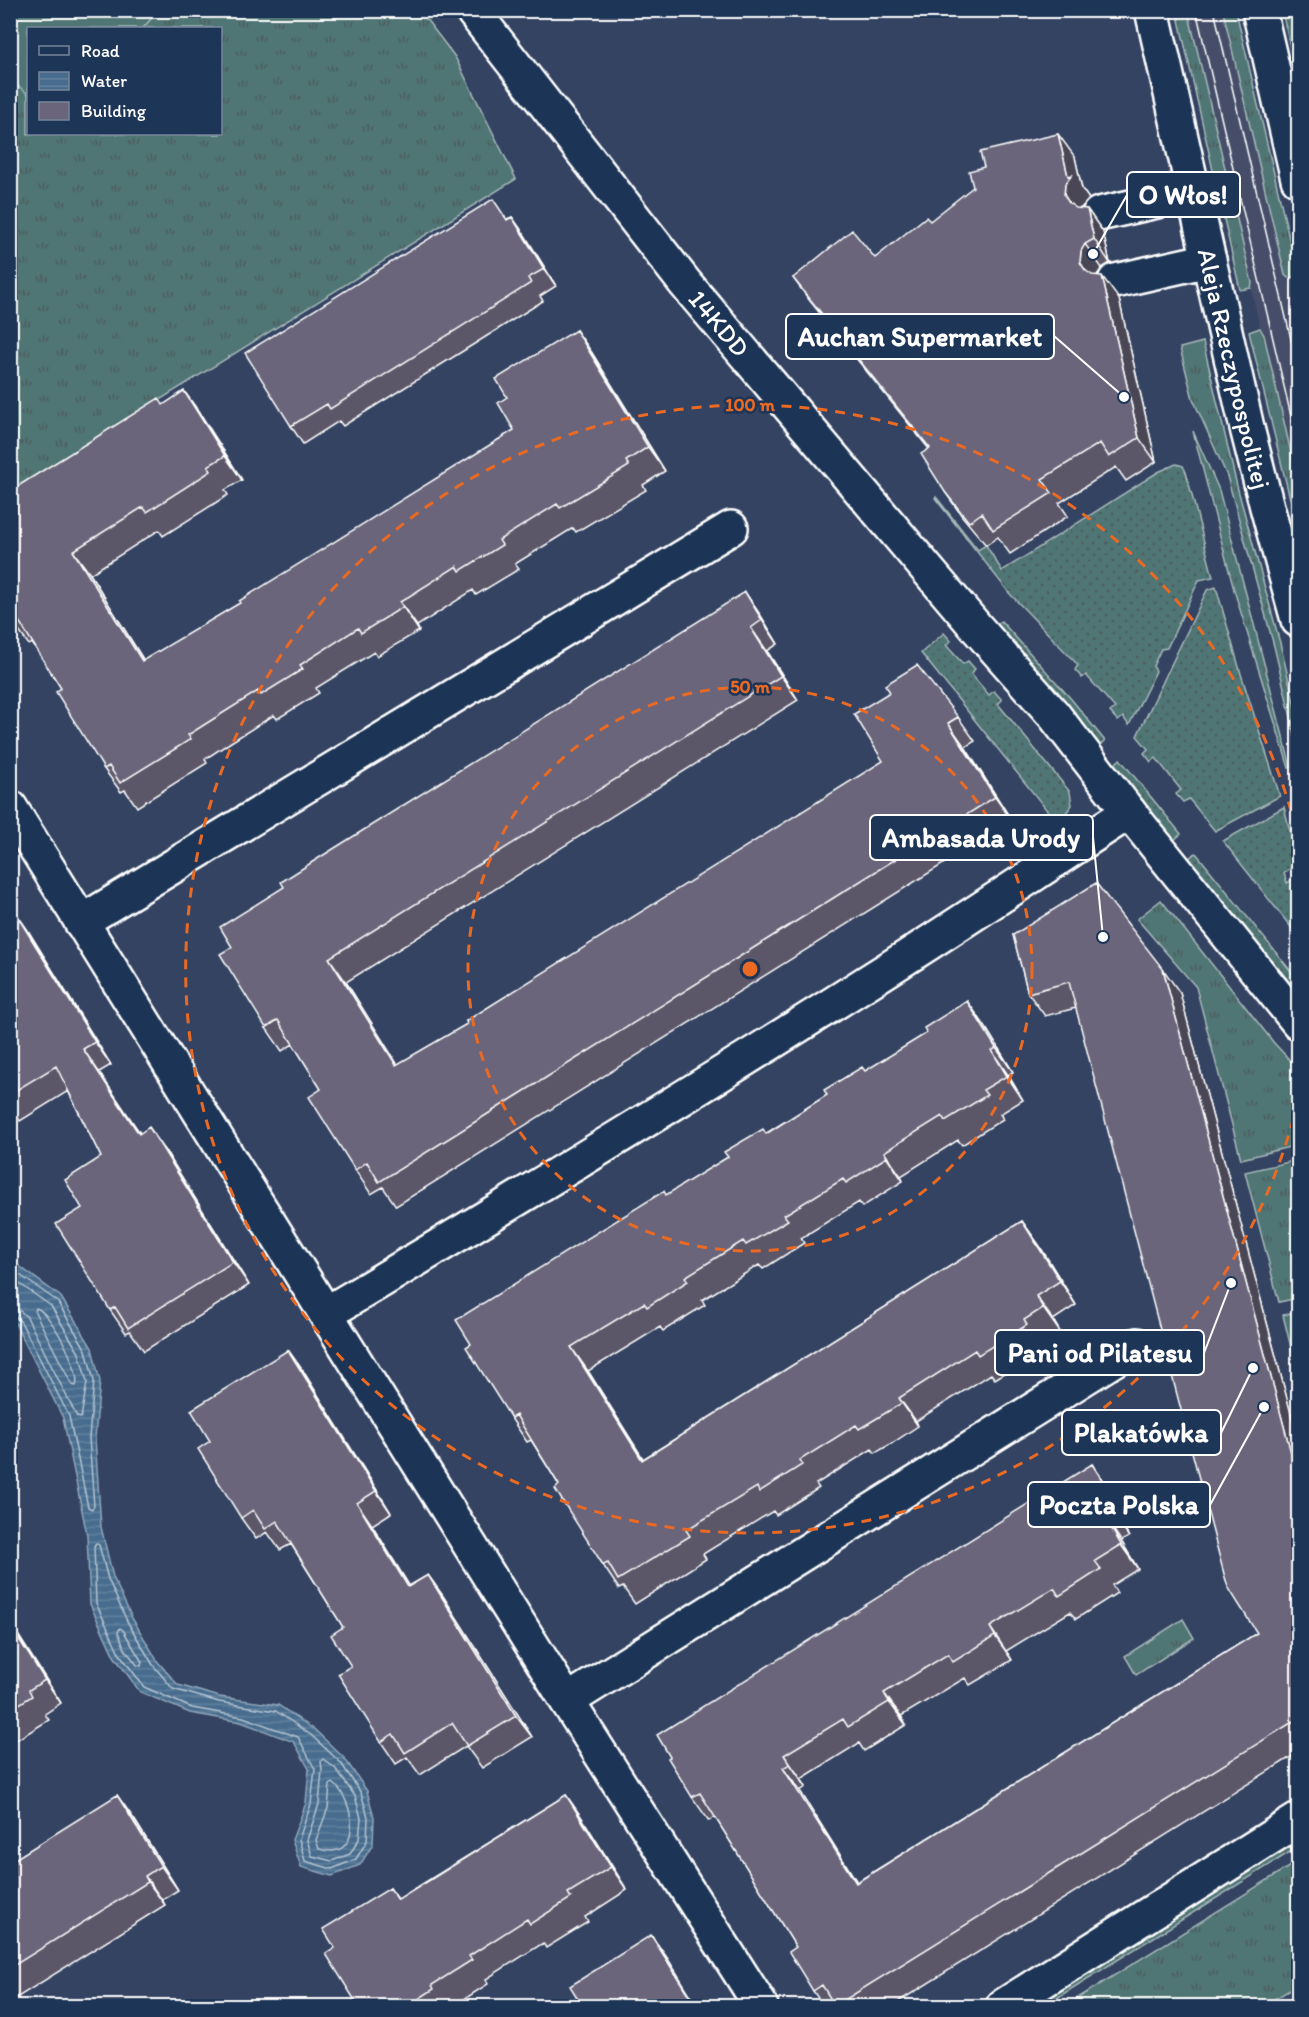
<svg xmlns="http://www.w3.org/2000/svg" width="1309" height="2017" viewBox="0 0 1309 2017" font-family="Itim,sans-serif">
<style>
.built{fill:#444d69}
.grass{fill:url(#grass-tufts);stroke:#a8baba;stroke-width:1.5;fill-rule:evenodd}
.garden{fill:url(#garden-dots);stroke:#a8baba;stroke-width:1.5}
.pitch{fill:#507475;stroke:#a8baba;stroke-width:1.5}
.water{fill:url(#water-rules);stroke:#91a7bb;stroke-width:1.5}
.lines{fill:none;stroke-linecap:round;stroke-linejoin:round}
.shore{stroke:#b5c4d2;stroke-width:1.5}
.minor-casing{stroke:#fff;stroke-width:38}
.minor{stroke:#1d3557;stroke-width:33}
.tram{stroke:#fff;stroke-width:1.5}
.wall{fill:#5b5769;stroke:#fff;stroke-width:1.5}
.shaded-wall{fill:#4a4755;stroke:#fff;stroke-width:1.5}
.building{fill:#6a657a;stroke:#fff;stroke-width:1.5}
.ring{fill:none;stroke:#ea6a24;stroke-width:3;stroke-dasharray:10 8}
.labels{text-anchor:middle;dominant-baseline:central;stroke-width:5;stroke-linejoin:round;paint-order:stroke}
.street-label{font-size:26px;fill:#fff;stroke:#1d3557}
.centre{fill:#ea6a24;stroke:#1d3557;stroke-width:3}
.ring-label{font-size:18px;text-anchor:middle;font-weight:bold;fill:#ea6a24;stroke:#1d3557;stroke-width:5;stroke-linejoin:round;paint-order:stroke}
.leader{fill:none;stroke:#fff;stroke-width:2}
.callout-dot{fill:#fff;stroke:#1d3557;stroke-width:2}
.callout{fill:#1d3557;stroke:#fff;stroke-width:2}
.callout-label{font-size:27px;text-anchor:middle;font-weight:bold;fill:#fff}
</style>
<defs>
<pattern id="grass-tufts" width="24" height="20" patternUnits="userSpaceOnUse" patternTransform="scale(1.5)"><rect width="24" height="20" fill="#507475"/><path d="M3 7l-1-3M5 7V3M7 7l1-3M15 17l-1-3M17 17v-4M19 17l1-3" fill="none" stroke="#4e5c5c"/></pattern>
<pattern id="garden-dots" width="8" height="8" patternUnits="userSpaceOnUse" patternTransform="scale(1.5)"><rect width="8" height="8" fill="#507475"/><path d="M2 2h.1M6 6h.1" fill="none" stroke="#4e5c5c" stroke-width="1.8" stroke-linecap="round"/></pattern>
<pattern id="water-rules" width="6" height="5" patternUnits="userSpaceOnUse" patternTransform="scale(1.5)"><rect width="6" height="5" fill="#476c8e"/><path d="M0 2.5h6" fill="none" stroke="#63829f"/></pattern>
</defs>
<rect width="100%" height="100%" fill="#344362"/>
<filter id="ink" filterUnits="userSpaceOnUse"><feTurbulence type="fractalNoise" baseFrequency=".0167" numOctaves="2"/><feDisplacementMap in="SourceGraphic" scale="12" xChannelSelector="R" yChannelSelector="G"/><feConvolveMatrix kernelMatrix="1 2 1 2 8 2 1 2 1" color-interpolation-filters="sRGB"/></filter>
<g filter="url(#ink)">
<path class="built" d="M 1188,11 L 1223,11 L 1285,275 L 1288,278 L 1298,323 L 1298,483 L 1264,335 L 1260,328 L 1251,288 Z"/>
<path class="grass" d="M 11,11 L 420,11 L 455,57 L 516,179 L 11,492 ZM 28,28 L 220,28 L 220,134 L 28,134 Z
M 1177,11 L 1188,11 L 1252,283 L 1251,288 L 1240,290 Z
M 1223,11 L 1236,11 L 1298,276 L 1288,278 L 1285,275 Z
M 1282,11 L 1298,11 L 1298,81 Z
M 1260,328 L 1264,335 L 1298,483 L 1298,531 L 1249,332 Z
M 1203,342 L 1237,486 L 1280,643 L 1298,719 L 1298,747 L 1274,646 L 1227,476 L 1193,399 L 1180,348 Z
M 1193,431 L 1219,490 L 1291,767 L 1289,768 L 1234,590 Z
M 1161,900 L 1274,1043 L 1298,1069 L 1298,1145 L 1241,1159 L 1196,987 L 1137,919 Z
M 1298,1160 L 1298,1298 L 1279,1302 L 1245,1172 Z
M 1298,1312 L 1298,1376 L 1283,1315 Z
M 1183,1619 L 1194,1638 L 1136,1675 L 1125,1656 Z
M 1298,1839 L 1298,1847 L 1044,2006 L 1029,2006 Z
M 1298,1861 L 1298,1985 L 1263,2006 L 1065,2006 Z"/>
<path class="garden" d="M 1176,464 L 1183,466 L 1186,472 L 1213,577 L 1199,580 L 1167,648 L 1161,649 L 1153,666 L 1156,671 L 1129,725 L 1123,717 L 1118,721 L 1110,712 L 1115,708 L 1086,675 L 1082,678 L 1075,670 L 1078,665 L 1010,594 L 935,498 L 936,497 L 978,550 L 986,545 L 1002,571 L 1158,472 Z
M 1216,587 L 1241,674 L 1280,796 L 1215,831 L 1189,799 L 1183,802 L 1176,794 L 1181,790 L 1156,758 L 1151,762 L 1144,753 L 1148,749 L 1137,736 L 1207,590 Z
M 1001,621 L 1072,700 L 1105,741 L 1099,747 L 996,625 Z
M 944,633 L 951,641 L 946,645 L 963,664 L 968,661 L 975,669 L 971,674 L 989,695 L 994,691 L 1002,700 L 998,704 L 1070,792 L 1072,805 L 1065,814 L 1065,819 L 1058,824 L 921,653 Z
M 1120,759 L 1181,834 L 1174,840 L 1114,765 Z
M 1284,807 L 1298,863 L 1284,873 L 1287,883 L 1298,876 L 1298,936 L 1223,841 Z
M 1196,853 L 1298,980 L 1298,995 L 1189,858 Z"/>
<path class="pitch" d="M 10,11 L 11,10 L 158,11 L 143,28 L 28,28 L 28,94 L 11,80 Z"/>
<path class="water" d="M 11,1260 L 61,1297 L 92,1348 L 100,1381 L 95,1438 L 101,1527 L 113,1577 L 132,1618 L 158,1662 L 178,1685 L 220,1697 L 278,1705 L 315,1730 L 345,1759 L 367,1791 L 374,1817 L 373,1844 L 360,1865 L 332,1876 L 301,1867 L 292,1840 L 306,1803 L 309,1769 L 294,1742 L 241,1722 L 190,1713 L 140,1692 L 114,1656 L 90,1604 L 87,1535 L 63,1418 L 16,1325 L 11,1320 Z"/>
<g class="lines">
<path class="shore" d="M 10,1268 L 57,1301 L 86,1350 L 94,1381 L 89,1438 L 94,1506 L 92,1509 L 88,1507 L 69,1416 L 21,1322 L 16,1317 L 10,1316
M 10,1277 L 51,1306 L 79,1353 L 87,1382 L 81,1418 L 77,1417 L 27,1317 L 19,1310 L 10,1308
M 36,1308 C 51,1312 82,1372 76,1386 L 72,1385 L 35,1312 Z
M 96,1543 L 99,1545 L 108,1579 L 127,1621 L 153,1665 L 173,1689 L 219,1702 L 276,1711 L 311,1735 L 341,1763 L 361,1793 L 368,1817 L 367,1841 L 356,1859 L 332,1869 L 305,1861 L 299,1839 L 311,1804 L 315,1769 L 298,1737 L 243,1717 L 192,1708 L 144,1687 L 119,1653 L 96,1603 L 94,1546 Z
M 120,1628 L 123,1630 L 142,1662 L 141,1666 L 137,1665 L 125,1649 L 118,1632 Z
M 323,1759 L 335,1768 L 355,1796 L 361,1818 L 359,1839 L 350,1854 L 332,1861 L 312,1856 L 307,1840 L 319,1804 L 322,1770 L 321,1761 Z
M 333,1783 C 356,1801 363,1863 319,1849 L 316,1840 L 328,1808 L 330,1785 Z"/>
<g class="minor-casing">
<g id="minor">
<path id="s1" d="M 472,10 L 685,283 L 976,627 L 1054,715 L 1129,812 L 1298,1022"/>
<path id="s2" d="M 1152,10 L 1248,432 L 1267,507 L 1298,620"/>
<path d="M 1259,10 L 1298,179"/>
<path d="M 1099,214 L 1193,193"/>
<path d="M 1115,281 L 1209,260"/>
<path d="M 10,807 L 567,1701 L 761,2006"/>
<path d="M 81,922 L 731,528"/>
<path d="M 327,1313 C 508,1205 688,1096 866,983 C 954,928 1041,869 1129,812"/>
<path d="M 567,1701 L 1137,1345"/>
<path d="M 1003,2006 L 1298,1820"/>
</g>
</g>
<use href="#minor" class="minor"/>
<path class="tram" d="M 1196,10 L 1298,446
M 1214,10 L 1298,369"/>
</g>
<path class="wall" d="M 1075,157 L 1082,189 L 1089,199 L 1081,208 L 1087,209 L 1103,232 L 1110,263 L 1102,268 L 1097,275 L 1119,299 L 1156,462 L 1126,481 L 1116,467 L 1059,503 L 1068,516 L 1010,554 L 998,537 L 986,545 L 962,516 L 945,492 L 929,449 L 810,301 L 793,278 L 875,258 L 930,221 Z
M 512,217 L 524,234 L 556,286 L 540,296 L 543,301 L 343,426 L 339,421 L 303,444 L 291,426 L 507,219 Z
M 576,330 L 592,353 L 665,471 L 643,485 L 646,490 L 576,532 L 573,528 L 515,564 L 519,569 L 476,595 L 473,590 L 417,626 L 419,631 L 377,656 L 374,652 L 316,688 L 319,693 L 277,719 L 274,715 L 231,742 L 205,759 L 207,763 L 137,807 L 125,790 L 121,792 L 104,769 L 61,688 L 32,643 L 29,645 L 10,619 L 163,405 L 184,391 L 201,415 L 242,480 L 225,490 L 228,495 L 163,536 L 159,530 L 90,574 L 144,661 L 240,603 L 514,430 L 507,397 Z
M 761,616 L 778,644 L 767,651 L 798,700 L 346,982 L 397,1065 L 467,1024 L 466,1021 L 958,717 L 975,741 L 965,747 L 1012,821 L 396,1206 L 383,1187 L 371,1194 L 355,1170 L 321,1089 L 293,1044 L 282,1051 L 266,1028 L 232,947 Z
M 11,906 L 27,929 L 111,1065 L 99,1072 L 140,1133 L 165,1150 L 249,1285 L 144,1351 L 130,1331 L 126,1333 L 110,1310 L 82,1208 L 101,1157 L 68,1091 L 20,1121 L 13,1111 L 10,1113 Z
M 1013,935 L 1180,993 L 1299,1444 L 1299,1752 L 890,2007 L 824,2007 L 813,1991 L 796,1947 L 715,1817 L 709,1821 L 692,1797 L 1092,1464 L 1125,1513 L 1117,1518 L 1129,1537 L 1121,1541 L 1138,1569 L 1112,1585 L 1117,1593 L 1076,1619 L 1070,1612 L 1006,1651 L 1012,1660 L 970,1685 L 965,1678 L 901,1716 L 906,1725 L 864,1751 L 859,1743 L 801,1779 L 806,1787 L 800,1791 L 857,1882 L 1257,1633 L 1076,1008 L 1045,1016 L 1028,993 Z
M 967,1001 L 984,1025 L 1013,1072 L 1008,1075 L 1023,1100 L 1000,1114 L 1003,1119 L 962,1145 L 958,1140 L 901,1176 L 903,1181 L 862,1207 L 859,1202 L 801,1238 L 804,1243 L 763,1269 L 759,1265 L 702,1300 L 705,1305 L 663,1331 L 660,1327 L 588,1371 L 643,1459 L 1022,1221 L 1039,1245 L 1076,1305 L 1053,1320 L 1060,1332 L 1040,1344 L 1043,1349 L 995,1379 L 991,1374 L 916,1421 L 918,1426 L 891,1444 L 875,1453 L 872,1449 L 816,1484 L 819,1488 L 776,1515 L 773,1511 L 703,1554 L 706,1559 L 635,1604 L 623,1587 L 619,1589 L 603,1565 L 559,1485 L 531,1440 L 527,1442 L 511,1418 L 471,1344 L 667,1195 L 927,1033 Z
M 288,1350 L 303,1371 L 391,1513 L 372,1525 L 409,1586 L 428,1575 L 443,1596 L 532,1737 L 482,1768 L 466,1746 L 420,1775 L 407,1757 L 396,1764 L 381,1742 L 351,1666 L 343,1627 L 291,1544 L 280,1550 L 267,1532 L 256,1539 L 241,1518 Z
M 10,1624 L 61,1703 L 45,1714 L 49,1720 L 10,1744 Z
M 566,1795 L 582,1818 L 627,1890 L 585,1917 L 588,1922 L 546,1948 L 543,1943 L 486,1979 L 488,1984 L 452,2007 L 359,2007 L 335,1948 L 390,1888 L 398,1899 Z
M 134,1819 L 178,1890 L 162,1900 L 165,1905 L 10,2002 L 10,1862 Z"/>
<path class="shaded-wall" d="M 1058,134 L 1075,157 L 1082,189 L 1089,199 L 1081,208 L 1081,219 L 1069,203 L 1064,195 L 1065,184 L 1068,176 Z
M 1087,209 L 1103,232 L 1110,263 L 1094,239 Z
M 512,217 L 524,234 L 556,286 L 544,269 Z
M 1085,244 L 1102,268 L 1097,275 L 1097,286 L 1085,270 L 1080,262 L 1081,251 Z
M 1102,276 L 1119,299 L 1156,462 L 1139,438 Z
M 576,330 L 592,353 L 665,471 L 648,447 Z
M 184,391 L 201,415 L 242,480 L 225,456 Z
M 73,551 L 90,574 L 159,685 L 142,661 Z
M 745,592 L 761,616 L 778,644 L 762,620 Z
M 400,602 L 417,626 L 419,631 L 403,607 Z
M 751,628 L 767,651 L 798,700 L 781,676 Z
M 948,723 L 965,747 L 1012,821 L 995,797 Z
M 11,906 L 27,929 L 111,1065 L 95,1042 Z
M 329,958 L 346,982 L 413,1089 L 396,1065 Z
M 1163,969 L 1180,993 L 1299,1444 L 1299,1483 Z
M 967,1001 L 984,1025 L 1013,1072 L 996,1048 Z
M 83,1049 L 99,1072 L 155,1157 L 139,1134 Z
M 992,1051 L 1008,1075 L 1023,1100 L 1007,1076 Z
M 149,1127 L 165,1150 L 249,1285 L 233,1262 Z
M 884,1152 L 901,1176 L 903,1181 L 887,1157 Z
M 1022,1221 L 1039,1245 L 1076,1305 L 1060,1281 Z
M 1036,1296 L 1053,1320 L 1060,1332 L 1043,1308 Z
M 571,1347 L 588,1371 L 659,1484 L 642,1460 Z
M 288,1350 L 303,1371 L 391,1513 L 376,1491 Z
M 899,1398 L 916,1421 L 918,1426 L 902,1403 Z
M 1092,1464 L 1109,1488 L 1125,1513 L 1108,1489 Z
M 1101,1494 L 1117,1518 L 1129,1537 L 1112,1513 Z
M 357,1503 L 372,1525 L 423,1608 L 408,1587 Z
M 1105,1517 L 1121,1541 L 1138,1569 L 1121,1545 Z
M 428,1575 L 443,1596 L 532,1737 L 516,1716 Z
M 10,1624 L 17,1633 L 61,1703 L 45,1680 L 10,1625 Z
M 990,1627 L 1012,1660 L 995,1636 Z
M 884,1693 L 901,1716 L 906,1725 L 889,1702 Z
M 784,1755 L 801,1779 L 806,1787 L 790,1764 Z
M 783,1768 L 800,1791 L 872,1907 L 856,1883 Z
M 117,1795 L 134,1819 L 178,1890 L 161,1866 Z
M 566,1795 L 582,1818 L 627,1890 L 611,1867 Z
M 145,1876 L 162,1900 L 165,1905 L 148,1882 Z
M 651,1935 L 668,1959 L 698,2007 L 696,2007 Z"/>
<path class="building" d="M 1058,134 L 1068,176 L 1072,175 L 1065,184 L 1064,195 L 1069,203 L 1076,208 L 1087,209 L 1094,239 L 1085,244 L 1081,251 L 1080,262 L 1085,270 L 1092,275 L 1102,276 L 1139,438 L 1109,457 L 1100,443 L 1042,479 L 1052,493 L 993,530 L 982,513 L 969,522 L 945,492 L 921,454 L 930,448 L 793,278 L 852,230 L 875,258 L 926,217 L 930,221 L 973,187 L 969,171 L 984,167 L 980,152 Z
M 493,199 L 507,220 L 512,217 L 544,269 L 528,278 L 531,283 L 330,409 L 327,404 L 291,426 L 245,353 Z
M 576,330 L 648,447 L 626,461 L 629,466 L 560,508 L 557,504 L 499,540 L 502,545 L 460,571 L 457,566 L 400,602 L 403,607 L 361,633 L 358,628 L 300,665 L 303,669 L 261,695 L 258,691 L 215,718 L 188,735 L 191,739 L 120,783 L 109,766 L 104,769 L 56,692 L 61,688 L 17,618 L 12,621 L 10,619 L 10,491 L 159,398 L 163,405 L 184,391 L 225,456 L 208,466 L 211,471 L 147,512 L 143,507 L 73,551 L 142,661 L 240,603 L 239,601 L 514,430 L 498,403 L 507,397 L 496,379 Z
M 745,592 L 762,620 L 751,628 L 781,676 L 329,958 L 396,1065 L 467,1024 L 466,1021 L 883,761 L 854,714 L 890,692 L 885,685 L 917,665 L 958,717 L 948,723 L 995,797 L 379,1182 L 367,1162 L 355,1170 L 309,1097 L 321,1089 L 278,1020 L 266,1028 L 220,954 L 232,947 L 220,927 L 284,887 L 281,882 L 314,861 Z
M 1096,883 L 1163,969 L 1299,1483 L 1299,1718 L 835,2006 L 822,1985 L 813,1991 L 789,1952 L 796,1947 L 700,1793 L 692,1797 L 668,1758 L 670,1757 L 657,1735 L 1092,1464 L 1108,1489 L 1101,1494 L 1112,1513 L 1105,1517 L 1121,1545 L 1095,1561 L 1101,1569 L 1059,1596 L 1054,1588 L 990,1627 L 995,1636 L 953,1662 L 948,1654 L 884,1693 L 889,1702 L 848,1727 L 843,1719 L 784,1755 L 790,1764 L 783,1768 L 856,1883 L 1257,1633 L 1228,1587 L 1224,1574 L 1069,982 L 1028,993 L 1013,935 Z
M 11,906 L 95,1042 L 83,1049 L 139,1134 L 149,1127 L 233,1262 L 128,1328 L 115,1307 L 110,1310 L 56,1224 L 82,1208 L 65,1180 L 101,1157 L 56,1066 L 10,1094 Z
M 967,1001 L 996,1048 L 992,1051 L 1007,1076 L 983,1090 L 987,1095 L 945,1121 L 942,1116 L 884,1152 L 887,1157 L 846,1183 L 843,1179 L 784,1215 L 788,1220 L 746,1245 L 743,1241 L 685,1277 L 688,1281 L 647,1307 L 644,1303 L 571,1347 L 642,1460 L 1022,1221 L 1060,1281 L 1036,1296 L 1043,1308 L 1024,1320 L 1027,1325 L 978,1355 L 975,1350 L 899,1398 L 902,1403 L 874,1420 L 859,1429 L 856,1425 L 800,1460 L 802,1465 L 759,1492 L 757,1487 L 686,1530 L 690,1536 L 618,1580 L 608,1563 L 603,1565 L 555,1489 L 559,1485 L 516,1415 L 511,1418 L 466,1347 L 471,1344 L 456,1320 L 664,1191 L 666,1195 L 728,1157 L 724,1152 L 763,1129 L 766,1134 L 827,1095 L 824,1090 L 862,1067 L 865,1071 L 927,1033 L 924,1028 Z
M 288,1350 L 376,1491 L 357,1503 L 408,1587 L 428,1575 L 516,1716 L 467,1746 L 452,1723 L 405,1753 L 393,1734 L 381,1742 L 338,1674 L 351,1666 L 331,1635 L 343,1627 L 277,1521 L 265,1529 L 253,1510 L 241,1518 L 198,1449 L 210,1441 L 191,1410 Z
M 10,1625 L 45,1680 L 29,1690 L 32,1696 L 10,1710 Z
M 117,1795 L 161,1866 L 145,1876 L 148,1882 L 10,1968 L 10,1862 Z
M 566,1795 L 611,1867 L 568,1893 L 571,1898 L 530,1924 L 527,1919 L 469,1956 L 472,1960 L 432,1985 L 434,1989 L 406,2007 L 359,2007 L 326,1954 L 335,1948 L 323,1929 L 390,1888 L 398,1900 Z
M 651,1935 L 696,2007 L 583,2007 L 570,1986 Z"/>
</g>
<g class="ring">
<circle cx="750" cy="969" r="282"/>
<path d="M1298 1101A564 564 0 1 1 1298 837"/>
</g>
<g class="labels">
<g class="street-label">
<text stroke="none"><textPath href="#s1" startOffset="399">14KDD</textPath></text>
<text stroke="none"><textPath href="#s2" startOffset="368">Aleja Rzeczypospolitej</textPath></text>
</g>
</g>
<circle cx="750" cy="969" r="9" class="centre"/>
<g class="ring-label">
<text x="750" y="411">100 m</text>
<text x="750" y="693">50 m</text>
</g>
<path class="leader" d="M1093 254L1127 195M1124 397L1054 336M1103 937L1093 837M1231 1283L1204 1353M1253 1368L1221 1433M1264 1407L1210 1505"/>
<g class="callout-dot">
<circle cx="1093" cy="254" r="6"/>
<circle cx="1124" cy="397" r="6"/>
<circle cx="1103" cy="937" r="6"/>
<circle cx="1231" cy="1283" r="6"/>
<circle cx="1253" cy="1368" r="6"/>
<circle cx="1264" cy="1407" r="6"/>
</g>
<g class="callout">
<rect x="1127" y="172" width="113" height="45" rx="6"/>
<rect x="786" y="314" width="268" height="45" rx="6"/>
<rect x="870" y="815" width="223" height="45" rx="6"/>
<rect x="995" y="1330" width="209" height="45" rx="6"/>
<rect x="1062" y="1410" width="159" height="45" rx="6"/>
<rect x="1028" y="1482" width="182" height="45" rx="6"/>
</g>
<g class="callout-label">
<text x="1183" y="204">O Włos!</text>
<text x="920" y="346">Auchan Supermarket</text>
<text x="981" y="847">Ambasada Urody</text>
<text x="1100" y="1362">Pani od Pilatesu</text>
<text x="1141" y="1442">Plakatówka</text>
<text x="1119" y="1514">Poczta Polska</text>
</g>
<rect width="1309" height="2017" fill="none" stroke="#1d3557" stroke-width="36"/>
<rect x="18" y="18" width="1273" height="1981" fill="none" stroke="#fff" stroke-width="2" filter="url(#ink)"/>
<rect x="27" y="27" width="195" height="108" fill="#1d3557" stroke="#77869a" stroke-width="1.5"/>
<rect x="39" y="46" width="30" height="9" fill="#1d3557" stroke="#77869a" stroke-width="1.5"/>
<text x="81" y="57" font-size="18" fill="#ffffff">Road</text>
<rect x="39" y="72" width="30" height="18" fill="url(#water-rules)" stroke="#77869a" stroke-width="1.5"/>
<text x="81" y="87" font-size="18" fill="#ffffff">Water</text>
<rect x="39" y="102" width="30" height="18" fill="#6a657a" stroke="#77869a" stroke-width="1.5"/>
<text x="81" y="117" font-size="18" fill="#ffffff">Building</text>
</svg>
